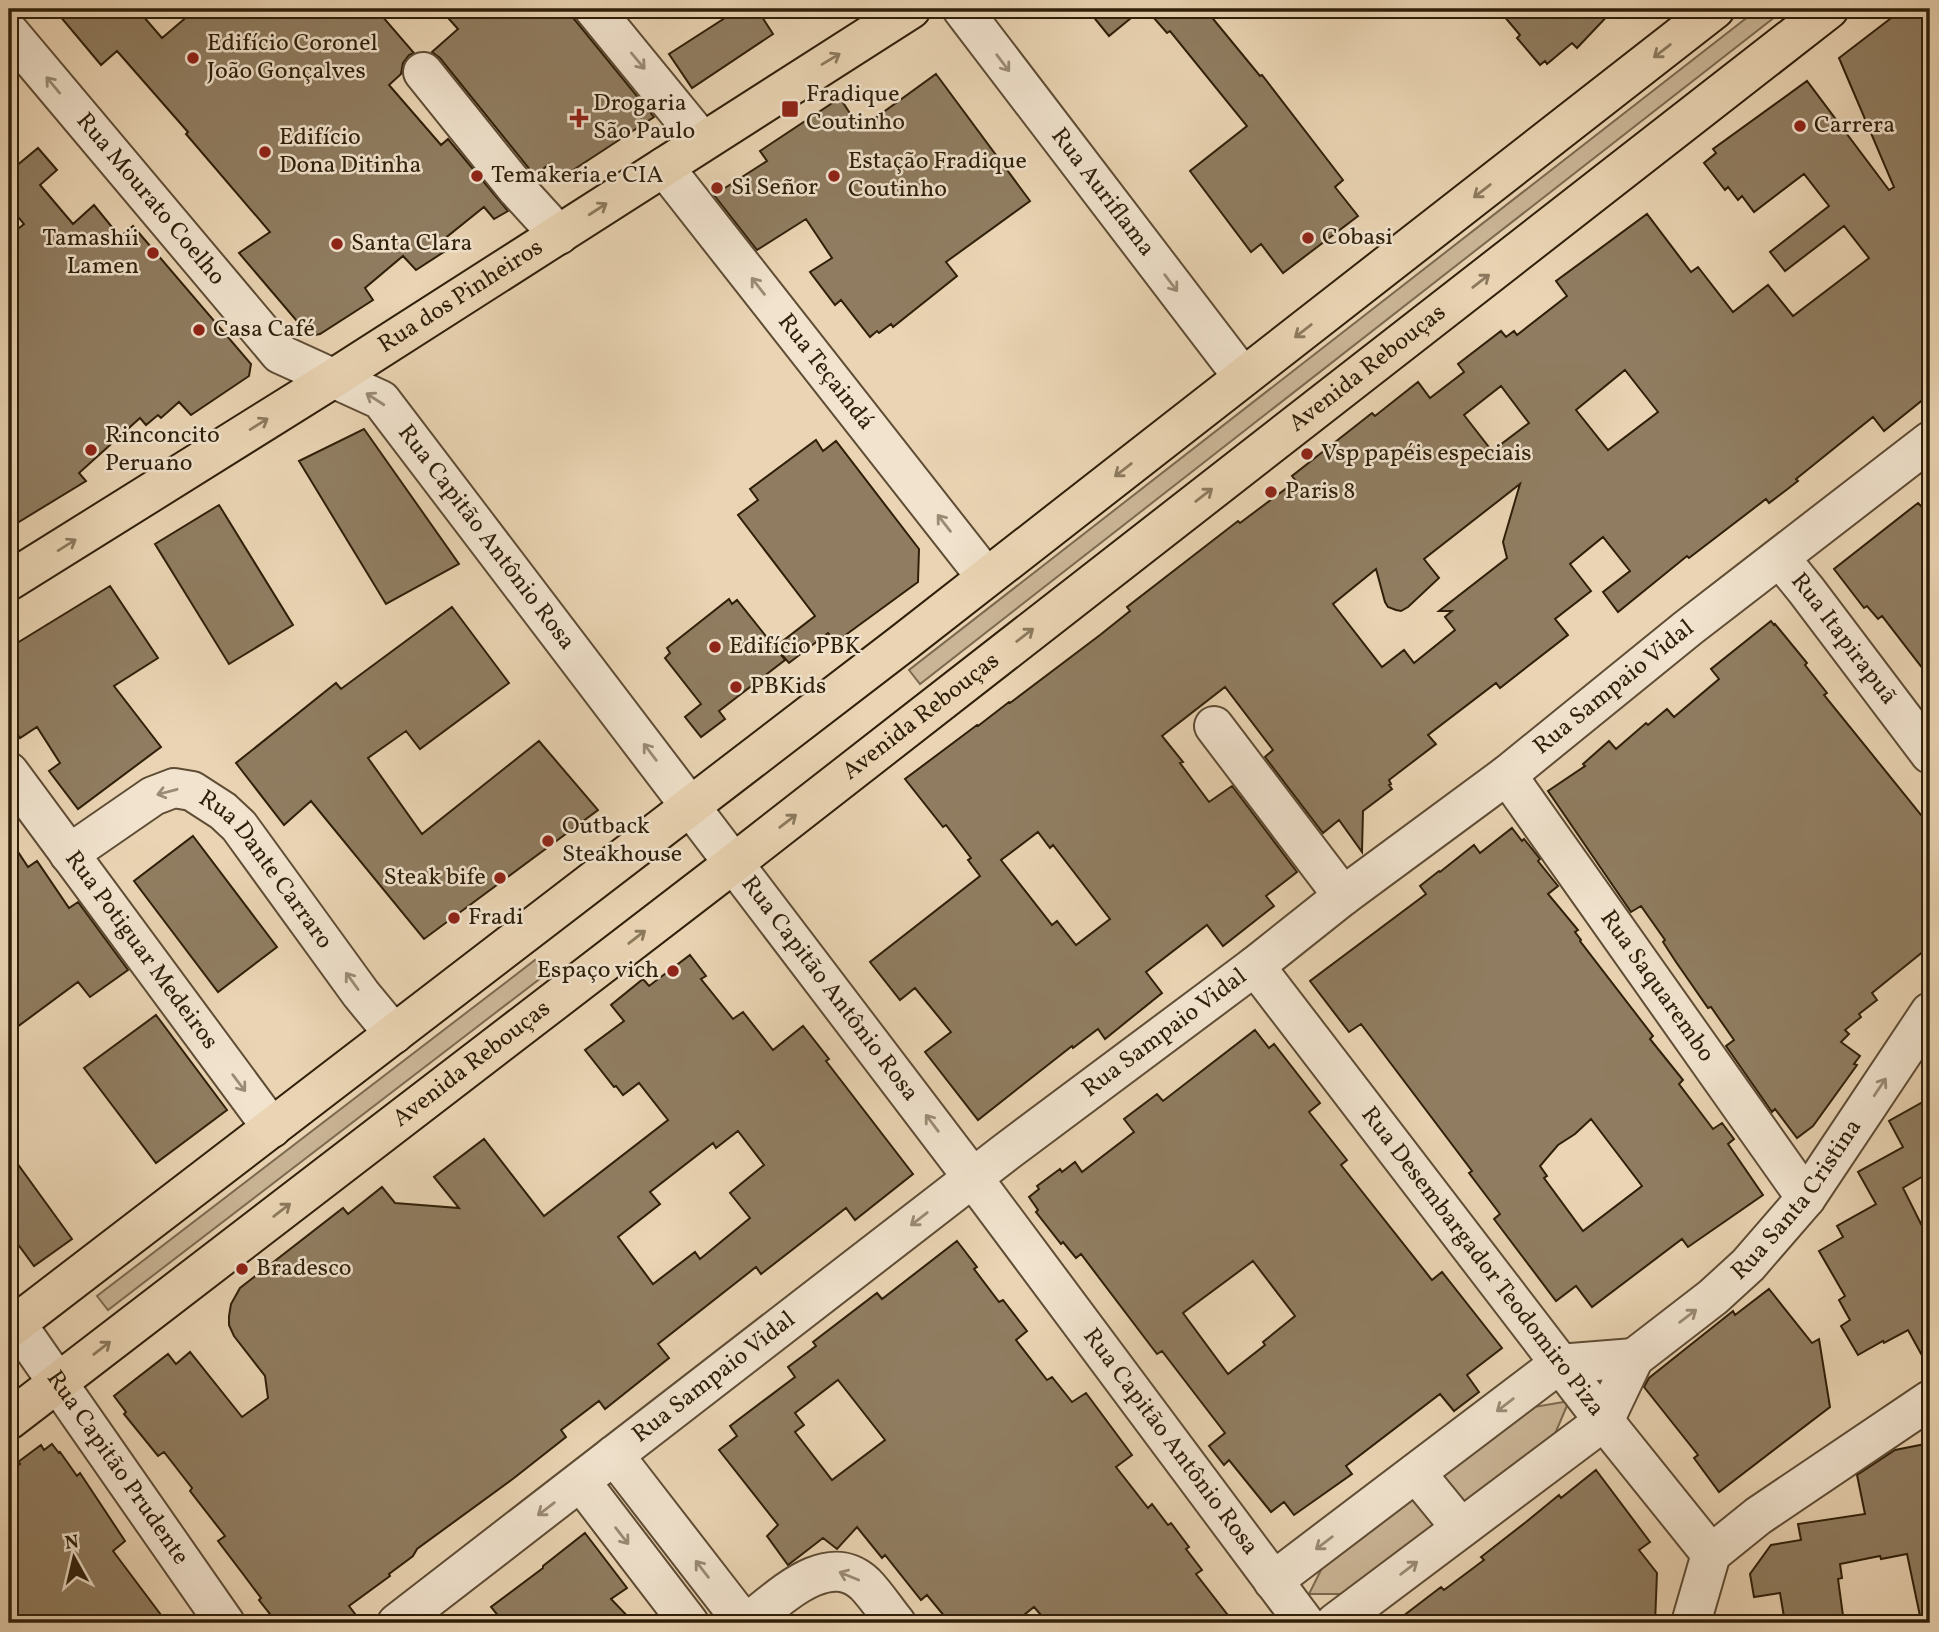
<svg xmlns="http://www.w3.org/2000/svg" width="1939" height="1632" viewBox="0 0 1939 1632" font-family="Vollkorn,serif">
<style>
.green{fill:#cab596;stroke:#7c6a50;stroke-width:2}
.building{fill:#907d61;stroke:#2f1f09;stroke-width:2;fill-rule:evenodd}
.lines{fill:none;stroke-linecap:round;stroke-linejoin:round}
.minor-casing{stroke:#5e4c34;stroke-width:42}
.major-casing{stroke:#2f1f09;stroke-width:42}
.minor{stroke:#f1e3ce;stroke-width:38}
.major{stroke:#ead4b3;stroke-width:38}
.oneway{stroke:#8c7a5e}
.oneway2{stroke:#9a8b75}
.poi-dot{fill:#8f2418;stroke:#f1e3ce;stroke-width:2.5}
.labels{text-anchor:middle;dominant-baseline:central;stroke-width:5;stroke-linejoin:round;paint-order:stroke}
.poi-label{font-size:24px;fill:#2f1f09;stroke:#f1e3ce;text-anchor:start}
.street-label{font-size:24px;fill:#2f1f09;stroke:#f1e3ce}
</style>
<rect width="100%" height="100%" fill="#ead4b3"/>
<filter id="stains"><feTurbulence type="fractalNoise" baseFrequency=".00286" numOctaves="4"/><feColorMatrix values="0 0 0 0 .2 0 0 0 0 .09 0 0 0 0 .02 0 0 0 .5 -.17"/></filter>
<radialGradient id="worn" r=".72"><stop offset=".6" stop-color="#630" stop-opacity="0"/><stop offset="1" stop-color="#630" stop-opacity=".3"/></radialGradient>
<path class="green" d="M 1758,9 L 1785,9 L 920,684 L 909,670 Z
M 535,960 L 546,974 L 108,1310 L 97,1296 Z
M 1569,1401 L 1548,1450 L 1347,1594 L 1309,1594 L 1326,1560 L 1506,1412 Z"/>
<path class="building" d="M 54,9 L 137,9 L 162,38 L 196,9 L 376,9 L 414,53 L 409,55 L 403,63 L 401,74 L 389,85 L 441,145 L 448,139 L 508,211 L 494,219 L 484,207 L 443,240 L 450,248 L 416,270 L 403,256 L 365,288 L 373,300 L 320,334 L 315,335 L 311,334 L 302,327 L 239,253 L 270,232 L 186,134 L 188,132 L 117,51 L 101,65 Z
M 440,9 L 566,9 L 654,117 L 561,178 L 549,164 L 535,176 L 440,58 L 432,52 L 458,29 Z
M 739,9 L 757,9 L 773,34 L 692,88 L 669,54 Z
M 1087,9 L 1142,9 L 1109,36 Z
M 1146,9 L 1205,9 L 1260,76 L 1262,75 L 1343,180 L 1335,187 L 1358,216 L 1283,273 L 1261,244 L 1251,252 L 1190,171 L 1247,126 L 1170,31 L 1167,33 Z
M 1498,9 L 1614,9 L 1577,48 L 1572,43 L 1547,64 L 1545,61 L 1540,65 L 1517,38 L 1520,35 Z
M 1903,9 L 1930,9 L 1930,394 L 1884,431 L 1873,417 L 1796,479 L 1798,481 L 1785,491 L 1769,503 L 1766,499 L 1689,558 L 1687,556 L 1618,612 L 1603,592 L 1630,571 L 1603,537 L 1570,564 L 1591,591 L 1555,619 L 1568,635 L 1500,688 L 1496,683 L 1428,735 L 1436,744 L 1389,780 L 1391,784 L 1389,785 L 1392,789 L 1363,811 L 1362,852 L 1339,820 L 1323,833 L 1265,757 L 1273,750 L 1225,687 L 1162,736 L 1183,762 L 1180,763 L 1209,802 L 1232,786 L 1297,872 L 1266,896 L 1274,906 L 1223,946 L 1207,925 L 1146,972 L 1162,993 L 1105,1039 L 1098,1029 L 1073,1048 L 1072,1046 L 978,1120 L 925,1052 L 951,1032 L 915,988 L 900,1000 L 870,962 L 980,876 L 968,860 L 971,858 L 946,825 L 943,827 L 905,779 L 977,725 L 978,726 L 1009,702 L 1010,703 L 1100,635 L 1130,611 L 1127,607 L 1238,521 L 1240,523 L 1296,481 L 1292,476 L 1372,413 L 1375,416 L 1418,382 L 1430,398 L 1464,372 L 1458,364 L 1501,331 L 1506,337 L 1514,331 L 1517,335 L 1567,296 L 1556,281 L 1647,214 L 1691,272 L 1698,267 L 1733,312 L 1768,285 L 1793,316 L 1864,262 L 1869,258 L 1844,226 L 1785,271 L 1770,252 L 1829,206 L 1804,174 L 1754,212 L 1742,196 L 1738,200 L 1728,187 L 1725,190 L 1704,163 L 1716,153 L 1713,149 L 1807,81 L 1889,190 L 1894,187 L 1839,58 ZM 1625,370 L 1658,412 L 1608,450 L 1576,410 ZM 1501,386 L 1529,423 L 1492,451 L 1464,415 ZM 1520,484 L 1503,542 L 1507,558 L 1439,611 L 1452,611 L 1445,617 L 1455,630 L 1414,663 L 1404,650 L 1382,667 L 1333,604 L 1376,569 L 1385,602 L 1388,607 L 1396,610 L 1401,611 L 1408,607 L 1439,578 L 1424,559 ZM 1038,832 L 1050,848 L 1053,845 L 1110,919 L 1076,945 L 1057,921 L 1052,925 L 1001,860 Z
M 936,74 L 1030,201 L 946,262 L 957,276 L 893,327 L 891,324 L 879,333 L 877,331 L 870,337 L 841,300 L 835,305 L 810,272 L 832,258 L 806,219 L 757,250 L 714,195 L 767,161 L 760,151 L 840,98 L 860,129 Z
M 38,148 L 57,170 L 40,185 L 73,224 L 94,205 L 120,237 L 133,226 L 251,364 L 249,376 L 191,415 L 179,402 L 161,418 L 158,415 L 146,425 L 140,418 L 79,473 L 86,481 L 9,528 L 9,236 L 24,224 L 9,206 L 9,172 Z
M 364,429 L 459,564 L 386,604 L 299,461 Z
M 816,440 L 823,451 L 836,441 L 919,549 L 918,582 L 836,642 L 828,633 L 789,663 L 775,647 L 815,616 L 738,515 L 758,500 L 750,489 Z
M 1918,503 L 1930,515 L 1930,678 L 1882,616 L 1878,619 L 1867,606 L 1864,608 L 1834,569 Z
M 219,505 L 293,625 L 229,664 L 155,544 Z
M 110,586 L 158,658 L 114,686 L 161,747 L 78,809 L 49,771 L 60,763 L 37,727 L 20,738 L 9,721 L 9,648 Z
M 729,599 L 732,604 L 737,600 L 785,660 L 719,711 L 725,719 L 701,737 L 685,717 L 701,704 L 665,658 L 670,653 L 667,648 Z
M 452,607 L 509,683 L 420,749 L 406,731 L 368,758 L 422,834 L 539,741 L 598,810 L 424,939 L 311,801 L 284,825 L 236,763 L 336,683 L 341,689 Z
M 1771,621 L 1774,625 L 1775,624 L 1807,663 L 1805,665 L 1827,693 L 1824,695 L 1930,826 L 1930,946 L 1872,993 L 1877,1000 L 1859,1014 L 1861,1017 L 1845,1030 L 1849,1034 L 1841,1042 L 1860,1056 L 1854,1064 L 1857,1065 L 1813,1126 L 1797,1138 L 1775,1109 L 1772,1112 L 1726,1046 L 1734,1040 L 1711,1007 L 1708,1008 L 1676,962 L 1663,942 L 1665,940 L 1641,906 L 1631,912 L 1548,791 L 1585,766 L 1583,764 L 1609,741 L 1616,749 L 1646,723 L 1648,725 L 1667,709 L 1674,717 L 1719,679 L 1711,669 Z
M 1512,828 L 1522,841 L 1524,839 L 1540,859 L 1538,861 L 1558,886 L 1548,894 L 1578,930 L 1575,932 L 1581,940 L 1580,941 L 1653,1036 L 1650,1039 L 1683,1080 L 1679,1084 L 1713,1129 L 1722,1123 L 1734,1139 L 1728,1144 L 1763,1195 L 1688,1247 L 1682,1239 L 1592,1307 L 1576,1286 L 1556,1301 L 1494,1219 L 1500,1214 L 1469,1173 L 1472,1171 L 1361,1024 L 1349,1032 L 1310,981 L 1426,894 L 1420,886 L 1439,871 L 1440,872 L 1474,845 L 1480,853 ZM 1591,1119 L 1642,1186 L 1583,1231 L 1544,1178 L 1547,1176 L 1540,1166 L 1558,1145 L 1575,1134 Z
M 193,836 L 277,947 L 218,992 L 134,881 Z
M 9,838 L 28,867 L 37,861 L 69,908 L 78,902 L 128,970 L 90,997 L 78,982 L 9,1033 Z
M 690,955 L 706,976 L 701,979 L 733,1019 L 743,1012 L 773,1050 L 803,1026 L 829,1059 L 826,1061 L 913,1174 L 855,1220 L 846,1208 L 761,1274 L 756,1267 L 658,1344 L 669,1358 L 605,1409 L 599,1401 L 561,1430 L 566,1437 L 514,1478 L 417,1549 L 413,1556 L 389,1574 L 390,1576 L 349,1606 L 362,1623 L 277,1623 L 259,1600 L 261,1598 L 243,1574 L 218,1541 L 225,1536 L 190,1491 L 192,1488 L 164,1452 L 158,1456 L 124,1414 L 126,1412 L 114,1396 L 168,1354 L 176,1364 L 190,1352 L 242,1417 L 268,1398 L 265,1376 L 234,1336 L 229,1325 L 229,1316 L 231,1304 L 240,1288 L 343,1208 L 348,1214 L 382,1187 L 395,1203 L 459,1208 L 434,1177 L 484,1139 L 544,1216 L 668,1120 L 639,1083 L 623,1095 L 616,1086 L 614,1087 L 585,1050 L 624,1021 L 611,1005 L 643,979 L 649,986 ZM 738,1131 L 764,1165 L 730,1193 L 750,1218 L 700,1259 L 695,1252 L 653,1284 L 618,1237 L 660,1204 L 650,1192 L 713,1143 L 716,1148 Z
M 156,1015 L 227,1110 L 156,1163 L 84,1068 Z
M 1255,1030 L 1269,1048 L 1274,1044 L 1320,1103 L 1309,1112 L 1347,1160 L 1341,1165 L 1432,1280 L 1442,1272 L 1502,1348 L 1467,1375 L 1479,1392 L 1454,1411 L 1440,1394 L 1346,1466 L 1352,1474 L 1294,1515 L 1284,1502 L 1271,1512 L 1229,1460 L 1224,1465 L 1209,1446 L 1225,1433 L 1162,1351 L 1157,1354 L 1081,1254 L 1076,1258 L 1063,1242 L 1061,1244 L 1036,1212 L 1038,1210 L 1029,1197 L 1039,1189 L 1037,1186 L 1060,1169 L 1062,1172 L 1075,1162 L 1082,1172 L 1134,1132 L 1124,1119 L 1157,1094 L 1163,1101 ZM 1253,1261 L 1295,1316 L 1263,1342 L 1265,1345 L 1228,1374 L 1183,1313 Z
M 1930,1098 L 1930,1172 L 1903,1188 L 1930,1242 L 1930,1370 L 1908,1330 L 1884,1343 L 1883,1341 L 1858,1355 L 1841,1326 L 1850,1320 L 1839,1300 L 1845,1296 L 1819,1251 L 1843,1237 L 1837,1226 L 1876,1204 L 1858,1172 L 1903,1147 L 1889,1121 Z
M 9,1152 L 72,1239 L 34,1266 L 9,1232 Z
M 957,1241 L 977,1267 L 974,1269 L 999,1302 L 1003,1300 L 1027,1331 L 1016,1340 L 1047,1380 L 1052,1377 L 1072,1402 L 1086,1393 L 1132,1455 L 1116,1467 L 1148,1508 L 1152,1504 L 1168,1525 L 1171,1523 L 1189,1547 L 1186,1549 L 1202,1570 L 1196,1574 L 1234,1623 L 1048,1623 L 1034,1607 L 1014,1623 L 950,1623 L 927,1595 L 921,1600 L 885,1555 L 882,1558 L 857,1527 L 837,1549 L 823,1538 L 788,1565 L 767,1536 L 778,1525 L 719,1450 L 737,1436 L 730,1426 L 795,1377 L 788,1367 L 816,1346 L 813,1342 L 877,1293 L 882,1299 ZM 838,1380 L 885,1440 L 832,1480 L 795,1432 L 804,1425 L 795,1413 Z
M 1769,1289 L 1812,1343 L 1819,1339 L 1830,1407 L 1719,1492 L 1694,1458 L 1698,1455 L 1644,1387 L 1649,1378 L 1733,1311 L 1735,1315 Z
M 1930,1443 L 1930,1615 L 1920,1616 L 1907,1554 L 1881,1559 L 1880,1556 L 1840,1564 L 1842,1578 L 1838,1579 L 1844,1623 L 1785,1623 L 1780,1593 L 1754,1597 L 1750,1574 L 1771,1545 L 1801,1540 L 1798,1524 L 1865,1514 L 1857,1475 L 1895,1450 Z
M 52,1444 L 59,1453 L 60,1452 L 77,1476 L 80,1473 L 125,1541 L 113,1551 L 167,1623 L 9,1623 L 9,1473 L 20,1464 L 18,1462 L 41,1445 L 44,1450 Z
M 1596,1470 L 1650,1542 L 1639,1550 L 1657,1573 L 1655,1623 L 1394,1623 L 1441,1587 L 1444,1590 L 1484,1560 L 1481,1557 L 1526,1522 L 1559,1495 L 1561,1498 Z
M 585,1533 L 627,1588 L 611,1599 L 634,1623 L 504,1623 L 491,1607 L 543,1568 L 543,1566 Z"/>
<g class="lines">
<g class="minor-casing">
<g id="minor">
<path d="M 594,9 L 702,141"/>
<path id="s1" d="M 962,9 L 1243,377"/>
<path id="s2" d="M 9,32 L 280,354 L 381,400 L 973,1178 L 1305,1623"/>
<path d="M 423,72 L 517,189 L 559,235"/>
<path id="s3" d="M 664,167 L 986,577"/>
<path id="s4" d="M 1780,558 L 1806,590 L 1930,754"/>
<path d="M 1214,726 L 1343,896"/>
<path id="s5" d="M 9,772 L 272,1128"/>
<path id="s6" d="M 1507,775 L 1806,1198"/>
<path id="s7" d="M 69,854 L 153,796 L 174,788 L 192,791 L 223,811 L 239,826 L 361,994 L 394,1034"/>
<path id="s8" d="M 1255,966 L 1604,1421 L 1711,1554"/>
<path id="s9" d="M 9,1313 L 225,1623"/>
<path d="M 614,1455 L 744,1623"/>
<path d="M 1416,1473 L 1461,1528"/>
<path d="M 581,1482 L 689,1623"/>
<path d="M 1273,1581 L 1559,1364 L 1634,1358"/>
<path id="s10" d="M 397,1623 L 1006,1152 L 1255,966 L 1343,896 L 1507,775 L 1688,628 L 1930,441"/>
<path d="M 747,1623 C 778,1600 827,1548 865,1584 C 876,1595 886,1611 896,1623"/>
<path id="s11" d="M 1335,1623 L 1604,1421 L 1634,1358 L 1713,1297 L 1748,1265 L 1806,1198 L 1930,1012"/>
<path d="M 1691,1623 L 1711,1554 L 1758,1516 L 1930,1400"/>
</g>
</g>
<g class="major-casing">
<g id="major">
<path id="s12" d="M 9,581 L 334,378 L 911,9"/>
<path d="M 9,1329 L 903,643 L 1715,9"/>
<path id="s13" d="M 9,1420 L 734,863 L 1829,9"/>
</g>
</g>
<use href="#minor" class="minor"/>
<use href="#major" class="major"/>
</g>
<defs><path id="oneway-shaft" d="M-6 0H5M1.5-3L5.5 0L1.5 3" fill="none" stroke-width="1.6" stroke-linecap="round" stroke-linejoin="round" transform="scale(1.75)"/></defs>
<g class="oneway">
<use href="#oneway-shaft" transform="translate(1662 51) rotate(142)"/>
<use href="#oneway-shaft" transform="translate(831 59) rotate(-31)"/>
<use href="#oneway-shaft" transform="translate(1482 191) rotate(142)"/>
<use href="#oneway-shaft" transform="translate(598 209) rotate(-33)"/>
<use href="#oneway-shaft" transform="translate(1481 281) rotate(-38)"/>
<use href="#oneway-shaft" transform="translate(1303 331) rotate(142)"/>
<use href="#oneway-shaft" transform="translate(259 424) rotate(-32)"/>
<use href="#oneway-shaft" transform="translate(1123 470) rotate(142)"/>
<use href="#oneway-shaft" transform="translate(1204 495) rotate(-38)"/>
<use href="#oneway-shaft" transform="translate(67 545) rotate(-32)"/>
<use href="#oneway-shaft" transform="translate(1025 635) rotate(-38)"/>
<use href="#oneway-shaft" transform="translate(788 821) rotate(-38)"/>
<use href="#oneway-shaft" transform="translate(637 937) rotate(-38)"/>
<use href="#oneway-shaft" transform="translate(282 1210) rotate(-38)"/>
<use href="#oneway-shaft" transform="translate(102 1348) rotate(-38)"/>
</g>
<g class="oneway2">
<use href="#oneway-shaft" transform="translate(638 61) rotate(50)"/>
<use href="#oneway-shaft" transform="translate(1003 63) rotate(53)"/>
<use href="#oneway-shaft" transform="translate(53 85) rotate(-130)"/>
<use href="#oneway-shaft" transform="translate(1171 283) rotate(53)"/>
<use href="#oneway-shaft" transform="translate(758 286) rotate(-128)"/>
<use href="#oneway-shaft" transform="translate(375 399) rotate(-147)"/>
<use href="#oneway-shaft" transform="translate(944 523) rotate(-128)"/>
<use href="#oneway-shaft" transform="translate(650 752) rotate(-127)"/>
<use href="#oneway-shaft" transform="translate(167 792) rotate(165)"/>
<use href="#oneway-shaft" transform="translate(352 981) rotate(-126)"/>
<use href="#oneway-shaft" transform="translate(239 1083) rotate(53)"/>
<use href="#oneway-shaft" transform="translate(1880 1087) rotate(-56)"/>
<use href="#oneway-shaft" transform="translate(932 1123) rotate(-127)"/>
<use href="#oneway-shaft" transform="translate(919 1219) rotate(142)"/>
<use href="#oneway-shaft" transform="translate(1688 1316) rotate(-37)"/>
<use href="#oneway-shaft" transform="translate(1505 1405) rotate(143)"/>
<use href="#oneway-shaft" transform="translate(546 1509) rotate(143)"/>
<use href="#oneway-shaft" transform="translate(622 1536) rotate(52)"/>
<use href="#oneway-shaft" transform="translate(1324 1543) rotate(143)"/>
<use href="#oneway-shaft" transform="translate(1409 1568) rotate(-37)"/>
<use href="#oneway-shaft" transform="translate(702 1569) rotate(-128)"/>
<use href="#oneway-shaft" transform="translate(849 1576) rotate(-158)"/>
</g>
<g class="poi-dot">
<circle cx="193" cy="58" r="7"/>
<rect x="781" y="100" width="18" height="18" rx="3.5"/>
<path d="M575.5 107.5h7v7h7v7h-7v7h-7v-7h-7v-7h7z"/>
<circle cx="1800" cy="126" r="7"/>
<circle cx="265" cy="152" r="7"/>
<circle cx="477" cy="176" r="7"/>
<circle cx="834" cy="176" r="7"/>
<circle cx="717" cy="188" r="7"/>
<circle cx="1308" cy="238" r="7"/>
<circle cx="337" cy="244" r="7"/>
<circle cx="153" cy="253" r="7"/>
<circle cx="199" cy="330" r="7"/>
<circle cx="91" cy="450" r="7"/>
<circle cx="1307" cy="454" r="7"/>
<circle cx="1271" cy="492" r="7"/>
<circle cx="715" cy="647" r="7"/>
<circle cx="736" cy="687" r="7"/>
<circle cx="548" cy="841" r="7"/>
<circle cx="500" cy="878" r="7"/>
<circle cx="454" cy="918" r="7"/>
<circle cx="673" cy="971" r="7"/>
<circle cx="242" cy="1269" r="7"/>
</g>
<g class="labels">
<g class="poi-label">
<text x="207" y="44">Edifício Coronel<tspan x="207" dy="28">João Gonçalves</tspan></text>
<text x="806" y="95">Fradique<tspan x="806" dy="28">Coutinho</tspan></text>
<text x="593" y="104">Drogaria<tspan x="593" dy="28">São Paulo</tspan></text>
<text x="1814" y="126">Carrera</text>
<text x="279" y="138">Edifício<tspan x="279" dy="28">Dona Ditinha</tspan></text>
<text x="848" y="162">Estação Fradique<tspan x="848" dy="28">Coutinho</tspan></text>
<text x="491" y="176">Temakeria e CIA</text>
<text x="731" y="188">Si Señor</text>
<text x="1322" y="238">Cobasi</text>
<text x="139" y="239" text-anchor="end">Tamashii<tspan x="139" dy="28">Lamen</tspan></text>
<text x="351" y="244">Santa Clara</text>
<text x="213" y="330">Casa Café</text>
<text x="105" y="436">Rinconcito<tspan x="105" dy="28">Peruano</tspan></text>
<text x="1321" y="454">Vsp papéis especiais</text>
<text x="1285" y="492">Paris 8</text>
<text x="729" y="647">Edifício PBK</text>
<text x="750" y="687">PBKids</text>
<text x="562" y="827">Outback<tspan x="562" dy="28">Steakhouse</tspan></text>
<text x="486" y="878" text-anchor="end">Steak bife</text>
<text x="468" y="918">Fradi</text>
<text x="659" y="971" text-anchor="end">Espaço vich</text>
<text x="256" y="1269">Bradesco</text>
</g>
<g class="street-label">
<text stroke="none"><textPath href="#s1" startOffset="231">Rua Auriflama</textPath></text>
<text stroke="none"><textPath href="#s2" startOffset="219">Rua Mourato Coelho</textPath></text>
<text stroke="none"><textPath href="#s12" startOffset="534">Rua dos Pinheiros</textPath></text>
<text stroke="none"><textPath href="#s13" startOffset="1718">Avenida Rebouças</textPath></text>
<text stroke="none"><textPath href="#s3" startOffset="261">Rua Teçaindá</textPath></text>
<text stroke="none"><textPath href="#s2" startOffset="705">Rua Capitão Antônio Rosa</textPath></text>
<text stroke="none"><textPath href="#s4" startOffset="103">Rua Itapirapuã</textPath></text>
<text stroke="none"><textPath href="#s10" startOffset="1535">Rua Sampaio Vidal</textPath></text>
<text stroke="none"><textPath href="#s13" startOffset="1152">Avenida Rebouças</textPath></text>
<text stroke="none"><textPath href="#s7" startOffset="252">Rua Dante Carraro</textPath></text>
<text stroke="none"><textPath href="#s5" startOffset="222">Rua Potiguar Medeiros</textPath></text>
<text stroke="none"><textPath href="#s6" startOffset="259">Rua Saquarembo</textPath></text>
<text stroke="none"><textPath href="#s2" startOffset="1272">Rua Capitão Antônio Rosa</textPath></text>
<text stroke="none"><textPath href="#s10" startOffset="968">Rua Sampaio Vidal</textPath></text>
<text stroke="none"><textPath href="#s13" startOffset="584">Avenida Rebouças</textPath></text>
<text stroke="none"><textPath href="#s11" startOffset="635">Rua Santa Cristina</textPath></text>
<text stroke="none"><textPath href="#s8" startOffset="373">Rua Desembargador Teodomiro Piza</textPath></text>
<text stroke="none"><textPath href="#s10" startOffset="401">Rua Sampaio Vidal</textPath></text>
<text stroke="none"><textPath href="#s2" startOffset="1839">Rua Capitão Antônio Rosa</textPath></text>
<text stroke="none"><textPath href="#s9" startOffset="189">Rua Capitão Prudente</textPath></text>
</g>
</g>
<rect width="1939" height="1632" fill="none" stroke="#ead4b3" stroke-width="35"/>
<rect x="10" y="10" width="1918" height="1611" fill="none" stroke="#2f1f09" stroke-width="3.5"/>
<rect x="18" y="18" width="1904" height="1597" fill="none" stroke="#2f1f09" stroke-width="2"/>
<g transform="translate(74 1558) rotate(352)" stroke="#f1e3ce" stroke-width="5" paint-order="stroke">
<path d="M0-5L12 26L0 18L-12 26Z" fill="#2f1f09"/>
<text y="-10" font-size="19" font-weight="bold" text-anchor="middle" fill="#2f1f09">N</text>
</g>
<rect width="100%" height="100%" filter="url(#stains)"/>
<rect width="100%" height="100%" fill="url(#worn)"/>
</svg>
